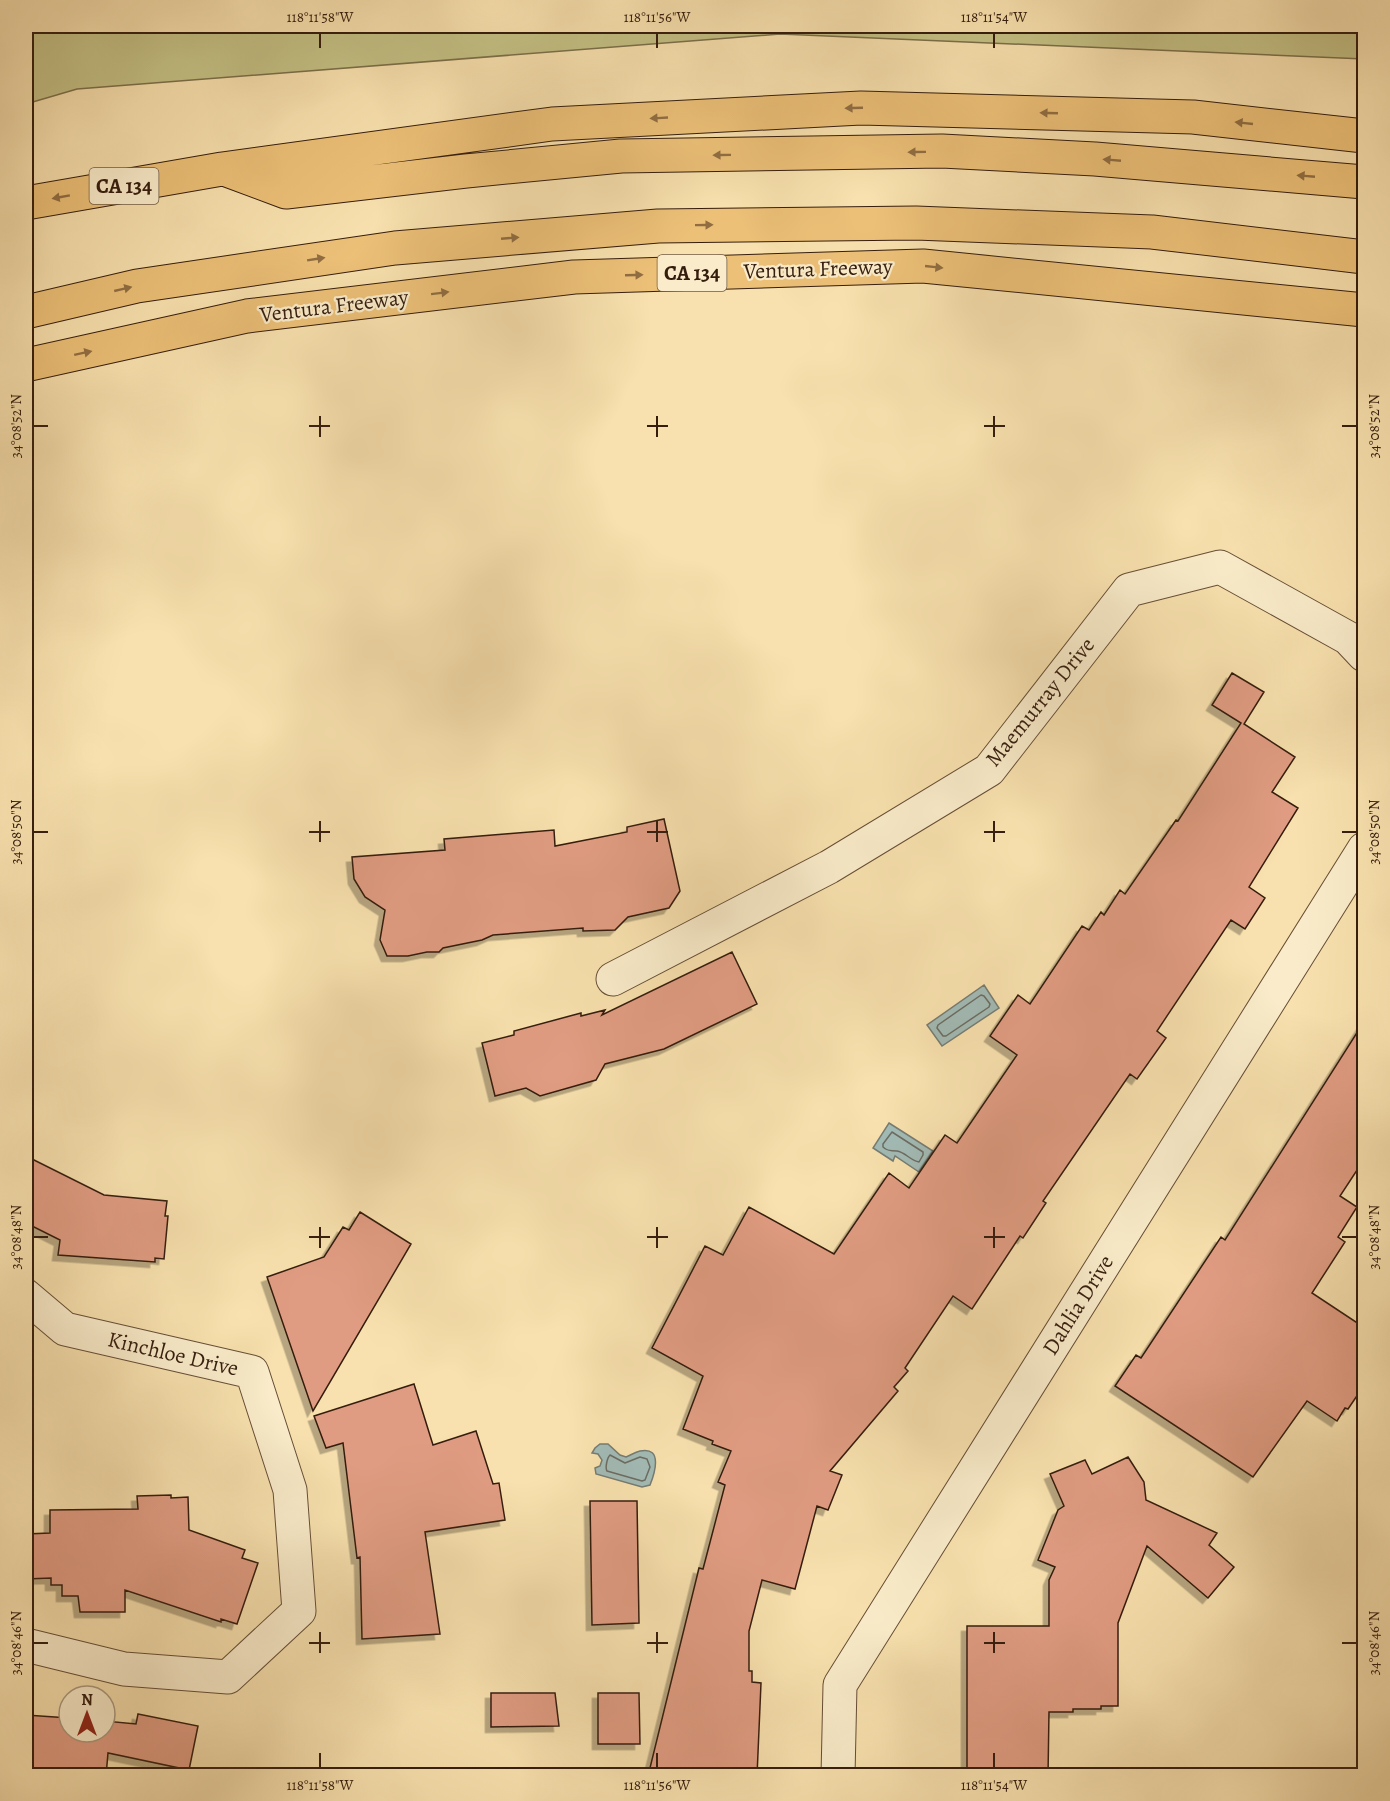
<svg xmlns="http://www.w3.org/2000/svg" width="1390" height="1801" viewBox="0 0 1390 1801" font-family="Alegreya,serif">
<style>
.green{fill:#c4c185;stroke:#7c6f4a;stroke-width:1.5}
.water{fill:#a2bbb6;stroke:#767c73;stroke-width:1.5}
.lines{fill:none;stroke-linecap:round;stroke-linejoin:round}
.shore{stroke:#6c6c62;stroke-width:1.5}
.building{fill:#e09c82;stroke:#351d0e;stroke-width:1.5;filter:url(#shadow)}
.street-casing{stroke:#664e36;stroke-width:35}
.highway-casing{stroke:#351d0e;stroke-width:35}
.street{stroke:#faecca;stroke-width:33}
.highway{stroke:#ecc077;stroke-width:33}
.oneway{fill:#906e42}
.ticks{fill:none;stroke:#351d0e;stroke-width:2}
.labels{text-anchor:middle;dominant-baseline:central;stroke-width:4.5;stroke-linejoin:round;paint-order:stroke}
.shield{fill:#faecca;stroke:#705b46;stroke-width:1.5}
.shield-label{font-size:21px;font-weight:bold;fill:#351d0e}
.street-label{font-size:22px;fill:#351d0e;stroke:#faecca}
.neatline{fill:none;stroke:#351d0e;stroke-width:2}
.ticks-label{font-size:15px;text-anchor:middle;fill:#351d0e}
</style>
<defs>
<filter id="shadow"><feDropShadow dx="-5.5" dy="5.5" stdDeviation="0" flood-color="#0004"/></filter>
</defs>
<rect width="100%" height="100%" fill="#f8e1ae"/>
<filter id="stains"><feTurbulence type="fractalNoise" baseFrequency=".00333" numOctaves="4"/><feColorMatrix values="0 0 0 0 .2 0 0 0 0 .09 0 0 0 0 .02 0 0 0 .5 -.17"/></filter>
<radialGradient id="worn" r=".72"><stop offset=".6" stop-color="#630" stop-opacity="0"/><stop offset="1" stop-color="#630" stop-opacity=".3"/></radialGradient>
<path class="green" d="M 26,26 L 1364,26 L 1364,59 L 780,34 L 77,89 L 26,104 Z"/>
<path class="water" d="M 984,985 L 999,1008 L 942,1046 L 927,1025 Z
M 889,1123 L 933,1151 L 919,1172 L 895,1156 L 893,1161 L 873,1148 Z
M 600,1444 L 608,1444 L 620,1455 L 626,1457 C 631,1455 635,1452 640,1451 C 664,1446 654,1475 650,1485 L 642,1487 L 596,1474 L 595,1468 L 600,1466 L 602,1460 L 598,1454 L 592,1453 L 595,1448 Z"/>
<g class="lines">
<path class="shore" d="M 981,995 L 984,996 L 990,1004 L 989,1007 L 946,1036 L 943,1036 L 937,1028 L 938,1025 Z
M 892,1132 L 923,1152 L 923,1155 L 919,1162 C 911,1161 905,1152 897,1151 C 890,1150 889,1152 883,1147 L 883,1144 Z
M 610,1455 L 625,1463 L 640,1457 L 647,1459 L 650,1467 L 645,1480 L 642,1481 L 607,1471 C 605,1468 607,1458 610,1455 Z"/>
</g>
<path class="building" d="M 1232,673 L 1264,692 L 1244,724 L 1295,757 L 1272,792 L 1298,808 L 1249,887 L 1265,898 L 1245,929 L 1231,920 L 1157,1031 L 1166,1038 L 1137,1079 L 1130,1074 L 1043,1201 L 1046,1203 L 1023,1238 L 1020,1236 L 972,1309 L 953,1296 L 905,1368 L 908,1371 L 894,1387 L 898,1391 L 830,1471 L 842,1475 L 828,1510 L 817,1506 L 795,1589 L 762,1580 L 749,1631 L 749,1671 L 752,1671 L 752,1682 L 761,1683 L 757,1776 L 648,1776 L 699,1568 L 703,1569 L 725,1485 L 718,1482 L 731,1451 L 712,1444 L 713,1441 L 683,1429 L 703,1376 L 652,1348 L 705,1246 L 723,1255 L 749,1207 L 834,1254 L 889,1173 L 909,1188 L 945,1135 L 957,1143 L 1017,1055 L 990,1036 L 1018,995 L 1030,1004 L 1082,926 L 1089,930 L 1101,912 L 1104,915 L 1120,890 L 1125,894 L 1176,820 L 1178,821 L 1241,723 L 1212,705 Z
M 664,819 L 680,891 L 669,908 L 628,917 L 615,930 L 583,931 L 583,928 L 493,935 L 482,940 L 443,948 L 439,952 L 427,952 L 408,956 L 387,956 L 380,940 L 385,910 L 365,897 L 354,879 L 352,857 L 445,850 L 444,839 L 554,830 L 555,846 L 627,832 L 627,827 Z
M 732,952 L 757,1004 L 664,1049 L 605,1064 L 596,1080 L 540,1096 L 526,1088 L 495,1096 L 482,1043 L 514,1035 L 514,1031 L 581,1013 L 581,1016 L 605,1010 L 602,1015 Z
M 1365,1020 L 1365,1158 L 1340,1196 L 1357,1207 L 1338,1237 L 1345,1242 L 1312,1293 L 1365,1328 L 1365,1384 L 1348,1409 L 1345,1408 L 1337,1421 L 1307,1401 L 1253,1477 L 1115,1386 L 1136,1355 L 1141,1358 L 1221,1237 L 1225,1240 Z
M 26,1156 L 104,1195 L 167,1201 L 165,1216 L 168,1216 L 164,1259 L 155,1258 L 155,1262 L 58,1255 L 60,1240 L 26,1223 Z
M 360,1212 L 411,1244 L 313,1411 L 267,1277 L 324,1257 L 343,1227 L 349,1230 Z
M 414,1384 L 433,1445 L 476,1431 L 493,1484 L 499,1483 L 505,1520 L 425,1532 L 440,1634 L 362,1639 L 360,1557 L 357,1558 L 343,1443 L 326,1448 L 314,1416 Z
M 1128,1457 L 1144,1482 L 1146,1500 L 1217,1533 L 1209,1545 L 1234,1567 L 1208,1598 L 1147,1546 L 1118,1623 L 1118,1706 L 1101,1706 L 1101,1709 L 1073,1709 L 1073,1712 L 1049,1712 L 1048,1776 L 973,1776 L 973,1769 L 967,1769 L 967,1626 L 1049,1626 L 1049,1580 L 1055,1567 L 1038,1560 L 1058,1510 L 1064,1506 L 1050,1474 L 1085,1460 L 1092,1474 Z
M 171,1495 L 171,1498 L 188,1497 L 189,1530 L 245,1550 L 242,1558 L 258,1563 L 237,1624 L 221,1619 L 221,1622 L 125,1590 L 125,1612 L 80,1612 L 78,1596 L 62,1596 L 62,1585 L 51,1585 L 51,1578 L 26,1579 L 26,1534 L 50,1533 L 50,1510 L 138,1509 L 137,1496 Z
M 590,1501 L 637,1501 L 639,1623 L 592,1625 Z
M 491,1693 L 555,1693 L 559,1726 L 491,1727 Z
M 598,1693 L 639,1693 L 640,1744 L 598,1744 Z
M 138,1714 L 198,1726 L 189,1770 L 108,1753 L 106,1776 L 26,1776 L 26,1715 L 69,1718 L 69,1732 L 105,1732 L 105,1721 L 136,1724 Z"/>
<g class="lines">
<g class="street-casing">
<path id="street" d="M 613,979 L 829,867 L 989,770 L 1129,590 L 1220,567 L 1348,638 L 1364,655
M 26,1296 L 65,1329 L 252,1372 L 290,1490 L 299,1611 L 228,1677 L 124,1669 L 26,1645
M 838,1776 L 840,1685 L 1364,849"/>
</g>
<g class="highway-casing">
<path id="highway" d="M 227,170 L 286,192 L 466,171 L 621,156 L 942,151 L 1095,159 L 1364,182
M 26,203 L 222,169 L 552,124 L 861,108 L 1193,117 L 1364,136
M 26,312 L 137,286 L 395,248 L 658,226 L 916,223 L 1152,232 L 1364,257
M 26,365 L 247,316 L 574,277 L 923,266 L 1364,310"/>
</g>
<use href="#street" class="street"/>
<use href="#highway" class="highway"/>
</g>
<defs><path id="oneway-solid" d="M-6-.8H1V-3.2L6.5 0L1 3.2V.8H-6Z" transform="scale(1.5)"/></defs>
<g class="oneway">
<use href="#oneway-solid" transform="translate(854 108) rotate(178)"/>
<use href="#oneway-solid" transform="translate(1049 113) rotate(-178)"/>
<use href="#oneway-solid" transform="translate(659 118) rotate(177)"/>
<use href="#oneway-solid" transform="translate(1244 123) rotate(-174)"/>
<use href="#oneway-solid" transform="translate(917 152) rotate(179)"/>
<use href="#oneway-solid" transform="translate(722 155) rotate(179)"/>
<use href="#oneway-solid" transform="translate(1112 160) rotate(-175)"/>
<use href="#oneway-solid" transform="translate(1306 176) rotate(-175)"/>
<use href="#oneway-solid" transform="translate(61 197) rotate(170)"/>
<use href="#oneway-solid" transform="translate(704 225) rotate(-1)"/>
<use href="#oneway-solid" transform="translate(510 238) rotate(-5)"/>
<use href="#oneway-solid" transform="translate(316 259) rotate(-9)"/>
<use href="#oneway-solid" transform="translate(934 267) rotate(6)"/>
<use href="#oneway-solid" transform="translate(634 275) rotate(-2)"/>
<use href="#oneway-solid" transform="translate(123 289) rotate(-13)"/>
<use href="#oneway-solid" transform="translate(440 293) rotate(-7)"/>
<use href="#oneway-solid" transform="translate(83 353) rotate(-12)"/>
</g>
<path class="ticks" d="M 320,33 L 320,48M 657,33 L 657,48M 994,33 L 994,48M 320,416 L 320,437M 657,416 L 657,437M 994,416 L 994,437M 33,426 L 48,426M 309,426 L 330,426M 647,426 L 668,426M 984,426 L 1005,426M 1342,426 L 1357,426M 320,821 L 320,842M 657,821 L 657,842M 994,821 L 994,842M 33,832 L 48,832M 309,832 L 330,832M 647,832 L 668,832M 984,832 L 1005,832M 1342,832 L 1357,832M 320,1227 L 320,1248M 657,1227 L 657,1248M 994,1227 L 994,1248M 33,1237 L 48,1237M 309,1237 L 330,1237M 647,1237 L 668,1237M 984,1237 L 1005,1237M 1342,1237 L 1357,1237M 320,1632 L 320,1653M 657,1632 L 657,1653M 994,1632 L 994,1653M 33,1643 L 48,1643M 309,1643 L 330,1643M 647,1643 L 668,1643M 984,1643 L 1005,1643M 1342,1643 L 1357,1643M 320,1753 L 320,1768M 657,1753 L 657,1768M 994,1753 L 994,1768"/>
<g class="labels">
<g class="shield">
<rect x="89.5" y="168" width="69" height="36" rx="4.5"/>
<rect x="657.5" y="255" width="69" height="36" rx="4.5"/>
</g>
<g class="shield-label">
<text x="124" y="186">CA 134</text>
<text x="692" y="273">CA 134</text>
</g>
<g class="street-label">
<text transform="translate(818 269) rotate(-2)">Ventura Freeway</text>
<text transform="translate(334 306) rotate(-7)">Ventura Freeway</text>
<text transform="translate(1040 702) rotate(-51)">Maemurray Drive</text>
<text transform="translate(1078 1305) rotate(-58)">Dahlia Drive</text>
<text transform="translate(173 1354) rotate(13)">Kinchloe Drive</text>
</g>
</g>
<rect width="1390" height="1801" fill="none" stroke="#f8e1ae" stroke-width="66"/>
<g transform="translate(87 1714)"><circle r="28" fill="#faecca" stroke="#ab997f" stroke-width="1.5"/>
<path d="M0-4.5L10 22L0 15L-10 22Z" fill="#8f2418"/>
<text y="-9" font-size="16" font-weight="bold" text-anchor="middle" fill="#351d0e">N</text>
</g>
<rect x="33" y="33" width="1324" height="1735" class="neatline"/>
<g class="ticks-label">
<text x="320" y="22">118°11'58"W</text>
<text x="657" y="22">118°11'56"W</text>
<text x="994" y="22">118°11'54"W</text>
<text transform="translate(16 426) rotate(-90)" y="5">34°08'52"N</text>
<text transform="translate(1374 426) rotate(-90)" y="5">34°08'52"N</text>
<text transform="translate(16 832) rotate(-90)" y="5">34°08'50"N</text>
<text transform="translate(1374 832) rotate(-90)" y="5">34°08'50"N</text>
<text transform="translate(16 1237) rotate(-90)" y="5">34°08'48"N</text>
<text transform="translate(1374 1237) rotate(-90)" y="5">34°08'48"N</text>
<text transform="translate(16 1643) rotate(-90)" y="5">34°08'46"N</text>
<text transform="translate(1374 1643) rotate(-90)" y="5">34°08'46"N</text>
<text x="320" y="1790">118°11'58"W</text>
<text x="657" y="1790">118°11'56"W</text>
<text x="994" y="1790">118°11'54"W</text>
</g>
<rect width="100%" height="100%" filter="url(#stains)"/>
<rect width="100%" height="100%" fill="url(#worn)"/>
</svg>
